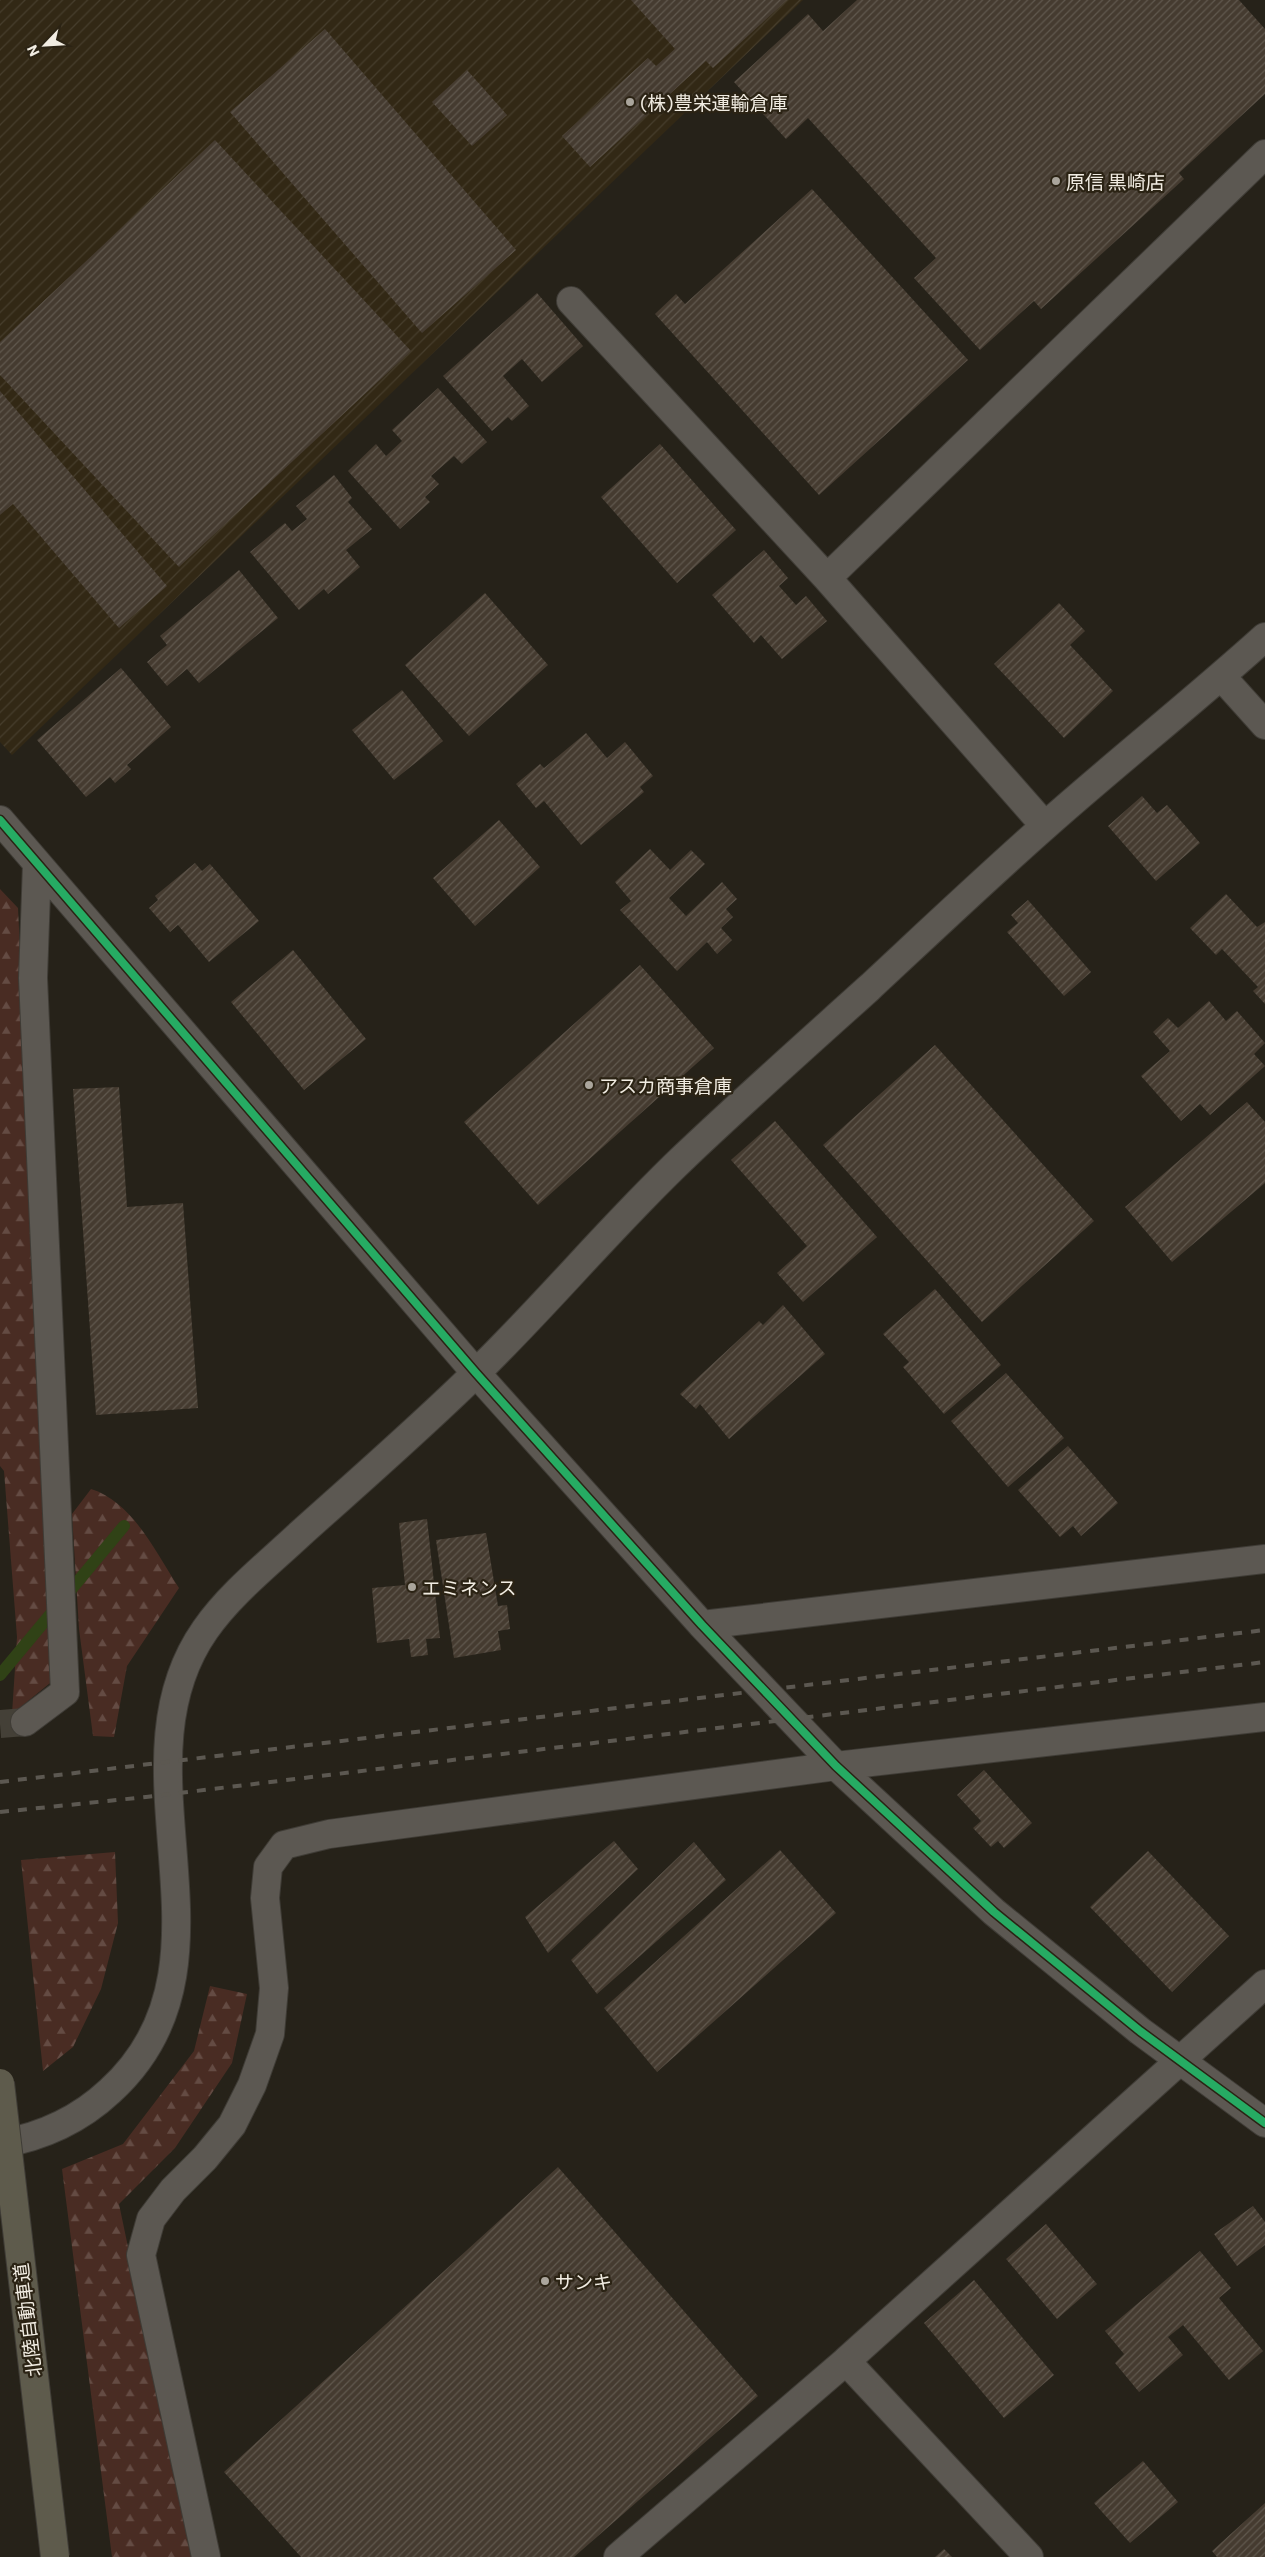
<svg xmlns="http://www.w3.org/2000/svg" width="1265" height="2557" viewBox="0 0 1265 2557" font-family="Commissioner,'Noto Sans JP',sans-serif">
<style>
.industrial{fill:url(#industrial-furrows)}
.forest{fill:url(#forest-firs)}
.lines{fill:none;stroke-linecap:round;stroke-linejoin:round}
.stream{stroke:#304216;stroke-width:12}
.building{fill:url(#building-hatch)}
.minor-tunnel{stroke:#444037;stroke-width:28;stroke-dasharray:28 14;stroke-linecap:butt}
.minor-casing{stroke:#3f3c36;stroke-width:30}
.minor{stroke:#5c5852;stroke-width:28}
.rail{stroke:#5c5851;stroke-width:4;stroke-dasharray:9 9;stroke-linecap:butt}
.highway-bridge-casing{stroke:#3f3c36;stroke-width:30;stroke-linecap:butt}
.highway-bridge{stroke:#5e5b4c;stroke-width:28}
.cycleway-casing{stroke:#2b2314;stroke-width:11}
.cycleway{stroke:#26ab63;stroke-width:8}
.poi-dot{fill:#aaa59c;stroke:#2b2314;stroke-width:2}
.labels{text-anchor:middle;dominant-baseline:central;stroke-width:4.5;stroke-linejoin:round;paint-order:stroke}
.poi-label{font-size:19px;fill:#f1ece2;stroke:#2b2314;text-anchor:start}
.street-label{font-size:19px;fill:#f1ece2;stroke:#2b2314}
</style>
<defs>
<pattern id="industrial-furrows" width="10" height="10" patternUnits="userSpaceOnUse" patternTransform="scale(1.25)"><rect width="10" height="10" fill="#322815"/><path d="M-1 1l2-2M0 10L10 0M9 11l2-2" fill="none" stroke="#463d2c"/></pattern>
<pattern id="forest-firs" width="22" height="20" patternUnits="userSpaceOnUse" patternTransform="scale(1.25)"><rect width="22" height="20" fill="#492c23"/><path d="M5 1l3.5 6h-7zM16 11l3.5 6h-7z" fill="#644b43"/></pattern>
<pattern id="building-hatch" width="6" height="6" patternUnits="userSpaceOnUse" patternTransform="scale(1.25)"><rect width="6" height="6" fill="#453b30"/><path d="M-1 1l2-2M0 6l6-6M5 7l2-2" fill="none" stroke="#60584e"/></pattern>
</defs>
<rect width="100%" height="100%" fill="#262219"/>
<path class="industrial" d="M 0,0 L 803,0 L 12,755 L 0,742 Z"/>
<path class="forest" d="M 0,889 L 18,908 L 55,1679 L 12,1714 L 17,1637 L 4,1471 L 0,1466 Z
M 91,1489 C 133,1502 156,1553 179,1588 L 127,1666 L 114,1737 L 93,1736 L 79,1629 L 72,1514 Z
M 115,1852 L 118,1923 L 101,1989 L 73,2047 L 43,2071 L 21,1860 Z
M 210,1986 L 247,1994 L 232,2063 L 175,2148 L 119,2204 L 193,2557 L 112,2557 L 62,2169 L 123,2144 L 194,2051 Z"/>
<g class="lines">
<path class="stream" d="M 0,1675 L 124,1526"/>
</g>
<path class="building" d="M 631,0 L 787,0 L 713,68 L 706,61 L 590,167 L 562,136 L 648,58 L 656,66 L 675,49 Z
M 857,0 L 1239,0 L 1265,29 L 1265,94 L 1179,173 L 1184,179 L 1041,309 L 1034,301 L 980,350 L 914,278 L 936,258 L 808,118 L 786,139 L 734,82 L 808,14 L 823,31 Z
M 325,29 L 516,250 L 422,333 L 230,112 Z
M 467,70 L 507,115 L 472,146 L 432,102 Z
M 215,140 L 411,351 L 179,567 L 0,375 L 0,342 Z
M 812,189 L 968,360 L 819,495 L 655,314 L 676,294 L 685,304 Z
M 537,293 L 583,346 L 542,382 L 522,359 L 503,376 L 529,406 L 512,421 L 508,417 L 492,431 L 443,376 Z
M 438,388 L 487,442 L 462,464 L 454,456 L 431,476 L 439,484 L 425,497 L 430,502 L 400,529 L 348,471 L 376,444 L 386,456 L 402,441 L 392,430 Z
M 0,391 L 167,586 L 119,628 L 13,504 L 0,515 Z
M 660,444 L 736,530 L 677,583 L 601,497 Z
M 334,475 L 352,498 L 348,502 L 372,529 L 346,550 L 360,567 L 328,594 L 324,589 L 299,610 L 250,552 L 285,523 L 292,531 L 307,519 L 296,506 Z
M 764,550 L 788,578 L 779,586 L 796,605 L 806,596 L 827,621 L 782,659 L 761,635 L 754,643 L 712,595 Z
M 239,570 L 278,618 L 199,683 L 187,669 L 167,686 L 147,662 L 167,645 L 160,636 Z
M 485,593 L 548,665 L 469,736 L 405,665 Z
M 1059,603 L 1085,631 L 1070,645 L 1113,691 L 1064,738 L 994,664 Z
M 121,668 L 171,727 L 127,765 L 131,769 L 115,783 L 110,777 L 86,797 L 37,740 Z
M 402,690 L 443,741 L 394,780 L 352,730 Z
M 586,733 L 607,758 L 625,742 L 653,776 L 640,787 L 644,792 L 581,845 L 544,801 L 536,808 L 516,784 L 540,764 L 544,768 Z
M 1142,796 L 1157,813 L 1167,805 L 1200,843 L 1156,881 L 1108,826 Z
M 499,820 L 540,867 L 475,926 L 433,878 Z
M 650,849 L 670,870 L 691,850 L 705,864 L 669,898 L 686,916 L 722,882 L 737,899 L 726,909 L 733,917 L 721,928 L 732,940 L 717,954 L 707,942 L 677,971 L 620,910 L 631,901 L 615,882 Z
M 195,863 L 202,871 L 210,864 L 259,921 L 209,962 L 178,925 L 170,932 L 149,908 L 158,900 L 155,896 Z
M 1226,894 L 1257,927 L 1265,922 L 1265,1004 L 1253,991 L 1258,987 L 1222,949 L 1216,955 L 1190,928 Z
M 1028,900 L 1091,972 L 1064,996 L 1007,932 L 1018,923 L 1011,915 Z
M 293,950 L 366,1039 L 304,1090 L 231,1002 Z
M 640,965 L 714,1048 L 538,1205 L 464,1122 Z
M 1209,1001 L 1226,1021 L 1237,1011 L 1265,1043 L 1254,1054 L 1265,1066 L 1210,1115 L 1200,1104 L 1181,1121 L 1141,1076 L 1170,1051 L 1153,1032 L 1168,1018 L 1178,1028 Z
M 935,1045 L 1094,1221 L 982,1322 L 823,1145 Z
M 119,1087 L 127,1207 L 183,1203 L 198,1408 L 96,1415 L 73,1089 Z
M 1247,1102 L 1265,1122 L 1265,1183 L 1172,1262 L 1125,1207 Z
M 775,1121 L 877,1237 L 803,1302 L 777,1273 L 807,1246 L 731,1160 Z
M 935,1289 L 1001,1365 L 944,1414 L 903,1367 L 909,1362 L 883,1334 Z
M 783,1305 L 825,1354 L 729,1439 L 700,1404 L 696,1409 L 680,1394 L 759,1321 L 763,1325 Z
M 1006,1373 L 1064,1438 L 1008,1487 L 951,1421 Z
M 1068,1446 L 1118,1503 L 1081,1536 L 1073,1526 L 1060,1537 L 1018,1490 Z
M 427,1519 L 440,1638 L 426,1639 L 428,1655 L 411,1657 L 409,1639 L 377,1643 L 372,1588 L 405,1585 L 399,1523 Z
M 486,1533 L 498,1606 L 507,1605 L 510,1629 L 498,1631 L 501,1650 L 454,1658 L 436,1540 Z
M 984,1770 L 1032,1823 L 1004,1848 L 998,1841 L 991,1847 L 973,1828 L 981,1821 L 957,1795 Z
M 614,1841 L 638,1869 L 548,1953 L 525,1917 Z
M 694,1842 L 726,1880 L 597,1994 L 571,1960 Z
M 780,1850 L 836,1913 L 657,2072 L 604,2008 Z
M 1148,1851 L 1229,1936 L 1172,1992 L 1090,1907 Z
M 558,2167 L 758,2396 L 574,2557 L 301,2557 L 224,2472 Z
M 1253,2206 L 1265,2222 L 1265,2245 L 1237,2266 L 1214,2234 Z
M 1046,2224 L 1097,2284 L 1057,2319 L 1006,2259 Z
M 1200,2251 L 1231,2288 L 1219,2298 L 1263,2351 L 1229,2380 L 1183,2325 L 1168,2337 L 1183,2355 L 1139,2392 L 1115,2363 L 1124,2354 L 1105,2331 Z
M 974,2280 L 1054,2375 L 1004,2418 L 924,2323 Z
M 1143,2461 L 1178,2502 L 1130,2543 L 1094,2503 Z
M 1265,2503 L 1265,2557 L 1217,2557 L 1212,2551 Z
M 944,2549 L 952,2557 L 935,2557 Z"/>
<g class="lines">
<path class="minor-tunnel" d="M 0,1724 L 25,1722"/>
<g class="minor-casing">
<path id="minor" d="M 571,301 L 827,578 L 1045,826
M 827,578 L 1265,154
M 1221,676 L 1265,725
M 0,820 L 476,1373 L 702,1625 L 836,1766 L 994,1912 L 1140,2031 L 1265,2123
M 702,1625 L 1265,1559
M 25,1722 L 65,1692 L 33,978 L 37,864
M 0,2144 C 41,2137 79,2120 110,2091 C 251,1963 107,1770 205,1630 C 230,1594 268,1564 300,1534 C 359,1481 419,1429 476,1373 C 548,1303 612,1225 685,1156 C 745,1099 807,1044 869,988 C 927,934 985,879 1045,826 C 1117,762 1193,702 1265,637
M 846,2361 L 1029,2557
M 206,2557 L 141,2255 L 151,2219 L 173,2190 L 205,2158 L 232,2125 L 252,2085 L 270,2034 L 274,1988 L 265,1898 L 268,1867 L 284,1845 L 329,1834 L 836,1766 L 1265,1717
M 618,2557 L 846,2361 L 1265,1984"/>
</g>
<use href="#minor" class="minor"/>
<path class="rail" d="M 0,1782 L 1265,1630
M 0,1812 L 146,1797 L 1265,1662"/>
<g class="highway-bridge-casing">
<path id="highway-bridge" d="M 0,2083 L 55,2557"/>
</g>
<use href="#highway-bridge" class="highway-bridge"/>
<g class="cycleway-casing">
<path id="cycleway" d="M 0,820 L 476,1373 L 702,1625 L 836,1766 L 994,1912 L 1140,2031 L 1265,2123"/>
</g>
<use href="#cycleway" class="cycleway"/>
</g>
<g class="poi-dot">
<circle cx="630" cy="102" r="5"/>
<circle cx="1056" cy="181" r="5"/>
<circle cx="589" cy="1085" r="5"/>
<circle cx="412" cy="1587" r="5"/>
<circle cx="545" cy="2281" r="5"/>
</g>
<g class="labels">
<g class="poi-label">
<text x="640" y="102">(株)豊栄運輸倉庫</text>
<text x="1066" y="181">原信 黒崎店</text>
<text x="599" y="1085">アスカ商事倉庫</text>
<text x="422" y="1587">エミネンス</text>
<text x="555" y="2281">サンキ</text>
</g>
<g class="street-label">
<text transform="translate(27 2320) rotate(-97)">北陸自動車道</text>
</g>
</g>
<g transform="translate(45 45) rotate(245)" stroke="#2b2314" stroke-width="4" paint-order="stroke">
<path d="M0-4L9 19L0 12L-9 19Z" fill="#f1ece2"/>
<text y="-8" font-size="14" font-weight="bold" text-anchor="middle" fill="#f1ece2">N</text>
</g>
</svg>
